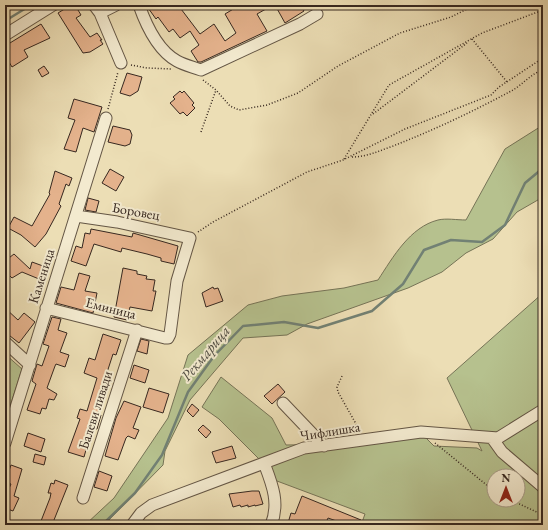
<svg xmlns="http://www.w3.org/2000/svg" width="548" height="530" viewBox="0 0 548 530" font-family="'EB Garamond',serif">
<style>
.green{fill:#b6c18e;stroke:#767457;fill-rule:evenodd}
.lines{fill:none;stroke-linecap:round;stroke-linejoin:round}
.stream{stroke:#728174;stroke-width:2.5}
.building{fill:#e4b28c;stroke:#372820}
.minor-casing{stroke:#645645;stroke-width:13}
.path{stroke:#372820;stroke-width:1.5;stroke-dasharray:1 2;stroke-linecap:butt}
.minor{stroke:#f3eacf;stroke-width:11}
.labels{text-anchor:middle;dominant-baseline:central;stroke-width:4;stroke-linejoin:round;paint-order:stroke}
.street-label{font-size:14px;fill:#372820;stroke:#f3eacf}
.water-label{font-size:15px;font-style:italic;fill:#504d43;stroke:#f3eacf}
</style>
<rect width="100%" height="100%" fill="#ecdeb5"/>
<filter id="stains"><feTurbulence type="fractalNoise" baseFrequency=".005" numOctaves="4"/><feColorMatrix values="0 0 0 0 .2 0 0 0 0 .09 0 0 0 0 .02 0 0 0 .5 -.17"/></filter>
<radialGradient id="worn" r=".72"><stop offset=".6" stop-color="#630" stop-opacity="0"/><stop offset="1" stop-color="#630" stop-opacity=".3"/></radialGradient>
<path class="green" d="M 543,125 L 543,197 L 517,212 L 493,239 L 466,253 L 442,272 L 408,288 L 307,324 L 287,335 L 243,338 L 190,400 L 165,451 L 163,465 L 104,525 L 85,525 L 114,498 L 168,418 L 188,355 L 248,305 L 282,296 L 344,288 L 378,280 C 393,257 410,227 438,220 C 446,218 457,220 466,220 L 505,149 Z
M 543,293 L 543,525 L 361,525 L 365,514 L 269,478 L 263,463 L 219,419 L 202,407 L 221,377 L 272,418 L 286,445 L 348,444 L 423,435 L 434,446 L 477,448 L 482,451 L 447,378 ZM 494,476 L 518,476 L 518,500 L 494,500 Z
M 5,354 L 22,369 L 5,422 Z"/>
<g class="lines">
<path class="stream" d="M 5,21 L 31,5
M 102,525 L 135,493 L 162,455 L 188,392 L 214,356 L 243,326 L 284,322 L 318,328 L 372,311 L 403,284 L 424,250 L 451,240 L 482,242 L 505,225 L 525,183 L 543,168"/>
</g>
<path class="building" d="M 71,5 L 75,5 L 81,15 L 76,18 L 90,37 L 97,33 L 102,40 L 100,40 L 103,44 L 90,52 L 83,53 L 58,13 Z
M 146,5 L 178,5 L 200,34 L 214,24 L 225,41 L 236,33 L 225,14 L 240,5 L 273,5 L 257,14 L 267,31 L 201,62 L 198,62 L 191,51 L 199,45 L 190,31 L 180,38 L 173,29 L 169,32 L 158,17 L 156,19 Z
M 275,5 L 300,5 L 304,11 L 285,23 Z
M 41,24 L 50,38 L 24,50 L 28,57 L 12,67 L 9,62 L 5,64 L 5,46 Z
M 44,66 L 49,73 L 42,77 L 38,70 Z
M 127,73 L 142,77 L 138,91 L 130,96 L 120,93 Z
M 180,91 L 182,93 L 184,91 L 194,103 L 192,105 L 195,108 L 187,116 L 183,112 L 180,114 L 170,103 L 175,99 L 173,97 Z
M 74,99 L 102,107 L 94,132 L 83,128 L 76,152 L 64,149 L 75,120 L 68,118 Z
M 113,126 L 130,130 L 132,135 L 130,144 L 125,146 L 108,142 Z
M 110,169 L 124,177 L 116,191 L 102,183 Z
M 55,171 L 72,178 L 69,186 L 66,184 L 59,204 L 61,206 L 46,234 L 35,247 L 21,235 L 8,228 L 14,217 L 32,226 L 50,194 L 49,193 Z
M 88,198 L 99,201 L 96,212 L 85,210 Z
M 91,229 L 132,237 L 133,233 L 178,246 L 174,264 L 161,261 L 161,258 L 147,254 L 122,248 L 121,252 L 94,244 L 86,266 L 71,261 L 76,246 L 82,248 L 85,233 L 90,234 Z
M 14,254 L 30,269 L 32,262 L 43,266 L 39,279 L 22,272 L 12,278 L 5,271 L 5,261 Z
M 123,268 L 137,271 L 137,274 L 147,276 L 146,279 L 155,280 L 153,291 L 156,291 L 152,311 L 130,307 L 127,320 L 114,317 Z
M 79,273 L 90,276 L 85,291 L 97,293 L 93,313 L 56,303 L 61,287 L 74,290 Z
M 213,287 L 214,289 L 218,288 L 223,301 L 206,307 L 202,293 Z
M 5,308 L 18,320 L 24,313 L 35,322 L 19,343 L 5,332 Z
M 52,317 L 61,319 L 58,330 L 67,333 L 60,352 L 69,355 L 65,367 L 56,364 L 55,366 L 47,388 L 57,394 L 54,400 L 49,399 L 46,409 L 42,408 L 40,414 L 27,410 L 36,384 L 32,381 L 37,364 L 42,366 L 49,346 L 43,344 Z
M 103,334 L 121,340 L 116,355 L 113,354 L 102,388 L 106,389 L 98,414 L 101,415 L 97,429 L 92,428 L 84,457 L 68,452 L 80,419 L 77,418 L 80,409 L 87,411 L 97,378 L 84,373 L 89,358 L 95,360 Z
M 141,339 L 149,341 L 147,354 L 137,351 Z
M 134,365 L 149,370 L 145,383 L 130,378 Z
M 278,384 L 285,392 L 272,404 L 264,396 Z
M 149,388 L 169,394 L 163,413 L 143,407 Z
M 124,401 L 141,407 L 133,428 L 139,430 L 135,439 L 128,436 L 126,438 L 118,460 L 105,456 L 116,418 Z
M 192,404 L 199,410 L 193,417 L 187,411 Z
M 203,425 L 211,432 L 206,438 L 198,430 Z
M 28,433 L 45,439 L 41,452 L 24,446 Z
M 232,446 L 236,458 L 216,463 L 212,452 Z
M 35,454 L 46,457 L 44,465 L 33,462 Z
M 11,465 L 22,469 L 14,496 L 19,498 L 13,511 L 5,508 L 5,497 L 11,484 L 5,482 Z
M 99,471 L 112,476 L 107,491 L 94,487 Z
M 55,480 L 68,485 L 52,525 L 41,521 L 50,498 L 51,493 L 48,493 L 51,483 L 54,484 Z
M 252,491 L 259,491 L 263,504 L 255,506 L 255,505 L 248,507 L 248,505 L 241,507 L 240,505 L 233,507 L 229,494 Z
M 302,496 L 361,520 L 359,525 L 341,525 L 342,523 L 328,518 L 325,525 L 293,525 L 288,523 L 291,513 L 295,514 Z"/>
<g class="lines">
<g class="minor-casing">
<path id="minor" d="M 94,5 L 100,13 L 121,63
M 139,5 C 146,25 157,50 177,61 C 184,65 193,67 201,70 L 300,24 L 317,14
M 100,13 L 116,5
M 5,35 L 53,5
M 46,308 L 165,338 L 168,338 L 170,334 L 177,281 L 190,238 L 117,222 L 76,216
M 5,342 L 30,365
M 283,403 L 324,446
M 492,438 L 502,452 L 543,487
M 5,443 L 106,118
M 264,463 C 272,484 280,503 271,525
M 83,498 L 137,330
M 132,525 L 141,513 L 152,505 L 304,448 L 421,432 L 498,438 L 543,410"/>
</g>
<path class="path" d="M 472,39 L 507,82
M 131,65 L 147,68 L 171,69
M 203,80 L 216,90 L 230,106 L 239,110 L 267,105 L 298,93 L 338,66 L 400,33 L 451,17 L 475,5
M 108,109 L 118,72
M 373,114 L 467,43
M 201,132 L 216,90
M 352,157 C 366,157 379,151 393,146 C 434,130 474,111 513,90 C 523,84 532,73 543,70
M 344,159 L 389,85 L 482,33 L 543,10
M 198,232 L 213,222 L 307,172 L 343,160 L 405,129 L 491,95 L 499,87 L 543,58
M 342,376 L 337,387 L 338,392 L 360,431
M 435,443 L 494,491
M 511,500 L 543,515"/>
<use href="#minor" class="minor"/>
</g>
<g class="labels">
<g class="street-label">
<text transform="translate(136 211) rotate(10)">Боровец</text>
<text transform="translate(41 276) rotate(-72)">Каменица</text>
<text transform="translate(111 308) rotate(14)">Еминица</text>
<text transform="translate(95 410) rotate(-72)">Балеви ливади</text>
<text transform="translate(330 431) rotate(-9)">Чифлишка</text>
</g>
<g class="water-label">
<text transform="translate(205 353) rotate(-50)">Рекмарица</text>
</g>
</g>
<rect width="548" height="530" fill="none" stroke="#ecdeb5" stroke-width="20"/>
<rect x="6" y="6" width="536" height="518" fill="none" stroke="#372820" stroke-width="2"/>
<rect x="10" y="10" width="528" height="510" fill="none" stroke="#372820"/>
<g transform="translate(506 488)"><circle r="19" fill="#f3eacf" stroke="#a89c89"/>
<path d="M0-3L7 15L0 10L-7 15Z" fill="#8f2418"/>
<text y="-6" font-size="11" font-weight="bold" text-anchor="middle" fill="#372820">N</text>
</g>
<rect width="100%" height="100%" filter="url(#stains)"/>
<rect width="100%" height="100%" fill="url(#worn)"/>
</svg>
